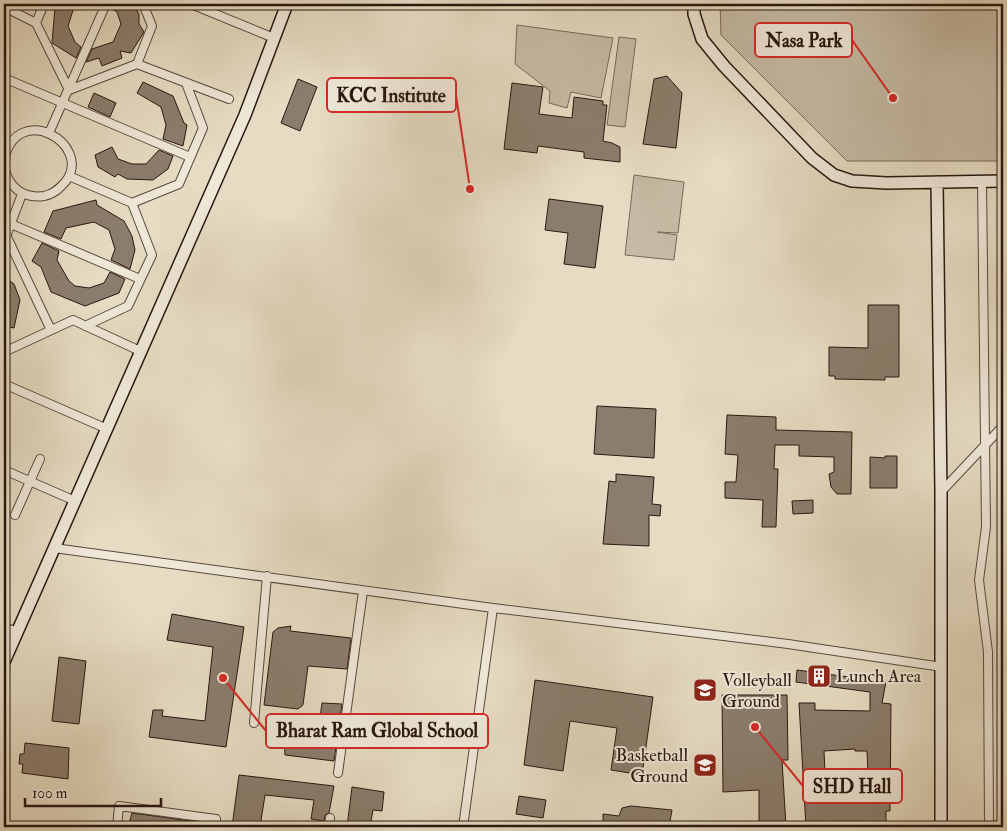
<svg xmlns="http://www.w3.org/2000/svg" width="1007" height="831" viewBox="0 0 1007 831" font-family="'IM FELL Double Pica',serif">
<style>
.green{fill:#c6bba5;stroke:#78695a}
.building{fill:#8b7d6d;stroke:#291710;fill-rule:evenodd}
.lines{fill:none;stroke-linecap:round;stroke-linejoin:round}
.street-casing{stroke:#58483d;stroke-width:10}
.secondary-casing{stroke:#291710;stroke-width:14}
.street{stroke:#efe8d8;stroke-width:8}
.secondary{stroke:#efe8d8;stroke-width:11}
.labels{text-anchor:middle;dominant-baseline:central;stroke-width:4;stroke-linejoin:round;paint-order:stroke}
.poi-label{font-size:18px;fill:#291710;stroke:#efe8d8;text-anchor:start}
.leader{fill:none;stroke:#d62828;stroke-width:2}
.callout-dot{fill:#d62828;stroke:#efe8d8;stroke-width:2}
.callout{fill:#efe8d8;stroke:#d62828;stroke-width:2}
.callout-label{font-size:19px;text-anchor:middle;font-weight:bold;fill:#291710}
</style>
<rect width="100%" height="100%" fill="#e6dcc3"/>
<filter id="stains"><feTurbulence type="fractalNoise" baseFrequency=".004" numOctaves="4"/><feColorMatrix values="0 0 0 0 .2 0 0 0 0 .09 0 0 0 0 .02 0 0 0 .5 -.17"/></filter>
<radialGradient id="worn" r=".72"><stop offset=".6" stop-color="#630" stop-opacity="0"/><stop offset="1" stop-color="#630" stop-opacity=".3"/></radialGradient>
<path class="green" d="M 720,4 L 1003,4 L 1003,161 L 847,161 L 721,35 Z
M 517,25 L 613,38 L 601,98 L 571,92 L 567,108 L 549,103 L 550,91 L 515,64 Z
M 619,37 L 636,39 L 625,127 L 607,125 Z
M 634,175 L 684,182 L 678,233 L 657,232 L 677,235 L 674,260 L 625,255 Z"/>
<path class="building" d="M 58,4 L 75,4 L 68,26 L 75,42 L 81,47 L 76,58 L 52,43 L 55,7 Z
M 112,4 L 133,4 L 139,14 L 139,24 L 144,32 L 131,53 L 120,51 L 122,58 L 102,66 L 99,58 L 86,62 L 92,49 L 113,42 L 121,24 L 117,12 L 110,8 Z
M 667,76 L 682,93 L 676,148 L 643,144 L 654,79 Z
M 298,79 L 317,87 L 300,131 L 281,123 Z
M 143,82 L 173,96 L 184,123 L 187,125 L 183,146 L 163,139 L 166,125 L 161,107 L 137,93 Z
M 512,83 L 543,87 L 539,114 L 572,118 L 574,97 L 603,101 L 603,105 L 607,105 L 603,141 L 612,143 L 620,147 L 620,162 L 584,158 L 584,152 L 538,146 L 537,153 L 504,149 Z
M 94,93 L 116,103 L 110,117 L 88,107 Z
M 112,147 L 118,159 L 132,164 L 146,164 L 159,150 L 173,156 L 168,169 L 153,180 L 127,179 L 118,174 L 115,177 L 98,167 L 95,155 Z
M 549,199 L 603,206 L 595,268 L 564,264 L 568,233 L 545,230 Z
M 96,200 L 97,205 L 124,221 L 132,236 L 135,250 L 130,269 L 111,260 L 115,249 L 109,230 L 94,222 L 66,228 L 61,239 L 44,232 L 53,211 Z
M 42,243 L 59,251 L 57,260 L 69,281 L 75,286 L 89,288 L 104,283 L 110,272 L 125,279 L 119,293 L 85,306 L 51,292 L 41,267 L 32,261 Z
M 4,277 L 14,284 L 20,300 L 14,328 L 4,326 Z
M 868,305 L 899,305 L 899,377 L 885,377 L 885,380 L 835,379 L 835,376 L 829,376 L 829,347 L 868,348 Z
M 597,406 L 656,409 L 654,458 L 594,454 Z
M 727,415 L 776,417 L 776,430 L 852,432 L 851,494 L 837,494 L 831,487 L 829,474 L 834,472 L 834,457 L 799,456 L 799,445 L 775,445 L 774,469 L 778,469 L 776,527 L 762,527 L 763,500 L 725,498 L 725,482 L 736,482 L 738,455 L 725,454 Z
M 885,456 L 897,456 L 897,488 L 870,488 L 870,457 L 885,458 Z
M 616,474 L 654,477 L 652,504 L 661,505 L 660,516 L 649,515 L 649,546 L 603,544 L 609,481 L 616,482 Z
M 813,500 L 813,513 L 793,514 L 792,501 Z
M 172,614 L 244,627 L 226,747 L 149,737 L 153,710 L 163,710 L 162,716 L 205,721 L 213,647 L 167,640 Z
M 291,626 L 290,631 L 351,638 L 347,669 L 308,666 L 303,705 L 298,709 L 264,705 L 273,632 L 278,628 Z
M 59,657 L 86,661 L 79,724 L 52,721 Z
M 797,670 L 886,682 L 882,703 L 891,704 L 890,811 L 886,811 L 886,827 L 806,827 L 799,703 L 815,703 L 815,710 L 870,711 L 870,692 L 796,682 ZM 855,749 L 855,751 L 867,751 L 869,796 L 826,794 L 824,751 Z
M 535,680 L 653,697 L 642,775 L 611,770 L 617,728 L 570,721 L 563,771 L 524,765 Z
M 722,695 L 787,695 L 788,760 L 782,760 L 786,827 L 759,827 L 759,790 L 723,792 Z
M 322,703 L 342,704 L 334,761 L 285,755 L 284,736 L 317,739 Z
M 25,743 L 69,748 L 68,779 L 22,773 L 23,764 L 19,764 L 20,754 L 24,754 Z
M 239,775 L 334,786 L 329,813 L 325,815 L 324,821 L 311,819 L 314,800 L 265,795 L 260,827 L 232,827 Z
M 352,787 L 384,792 L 382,811 L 373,810 L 370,827 L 347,827 Z
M 519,796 L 546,800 L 543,818 L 516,814 Z
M 631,806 L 672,810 L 669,827 L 608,827 L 603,824 L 603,814 L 619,816 L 622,808 Z
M 132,813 L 206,823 L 206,827 L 128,827 Z"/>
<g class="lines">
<g class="street-casing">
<path id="street" d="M 44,4 L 36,23 L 69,90 L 137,64 L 152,26 L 143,4
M 191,4 L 274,38
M 4,7 L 36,23
M 137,64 L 229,99
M 4,78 L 190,157
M 49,133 L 106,4
M 4,160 C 17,100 93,144 66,181 C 60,188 54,194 44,196 C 23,199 8,187 4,166
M 69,176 L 132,203 L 152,255 L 128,306 L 85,326
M 982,181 L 986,527 L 979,580 L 988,652 L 989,827
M 132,203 L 179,184 L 203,128 L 186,83
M 4,221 L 140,279
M 6,235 L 51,330
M 5,239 L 22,194
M 4,352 L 73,320 L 140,351
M 4,384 L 105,428
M 4,470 L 73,500
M 941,492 L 1003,426
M 15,515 L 40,459
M 54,548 L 493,608 L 788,644 L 942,667
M 4,627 L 17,632
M 254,723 L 267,576
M 338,773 L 363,591
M 117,827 L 119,806 L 216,819 L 215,827
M 329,827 L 330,818
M 463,827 L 493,608"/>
</g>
<g class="secondary-casing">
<path id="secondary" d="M 694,4 L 694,14 L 702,39 L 724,66 L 812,158 L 834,175 L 852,181 L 887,183 L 1003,181
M 937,182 L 941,492 L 941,827
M 4,662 L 245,115 L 287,4"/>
</g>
<use href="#street" class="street"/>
<use href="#secondary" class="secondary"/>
</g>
<defs>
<g id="building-square" transform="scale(1.25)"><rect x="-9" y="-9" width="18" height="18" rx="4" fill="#8f2418" stroke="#efe8d8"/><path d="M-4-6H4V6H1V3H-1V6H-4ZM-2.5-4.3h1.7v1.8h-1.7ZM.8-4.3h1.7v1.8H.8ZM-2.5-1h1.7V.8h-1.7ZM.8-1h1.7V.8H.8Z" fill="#fff"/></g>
<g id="university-square" transform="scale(1.25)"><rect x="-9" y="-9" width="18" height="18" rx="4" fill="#8f2418" stroke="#efe8d8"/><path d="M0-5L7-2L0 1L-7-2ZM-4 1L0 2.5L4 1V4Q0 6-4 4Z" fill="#fff"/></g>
</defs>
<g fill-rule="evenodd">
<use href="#building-square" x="819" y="676"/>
<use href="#university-square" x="705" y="690"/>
<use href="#university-square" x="705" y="765"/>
</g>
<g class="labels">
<g class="poi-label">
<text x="836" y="676">Lunch Area</text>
<text x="722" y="680">Volleyball<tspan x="722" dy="21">Ground</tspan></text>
<text x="688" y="755" text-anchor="end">Basketball<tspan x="688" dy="21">Ground</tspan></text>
</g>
</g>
<path class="leader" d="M893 98L852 40M470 189L456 95M223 678L266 731M755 727L803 786"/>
<g class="callout-dot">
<circle cx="893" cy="98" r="5"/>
<circle cx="470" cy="189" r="5"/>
<circle cx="223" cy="678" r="5"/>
<circle cx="755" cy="727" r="5"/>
</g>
<g class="callout">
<rect x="755" y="23" width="97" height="34" rx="5"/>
<rect x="327" y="78" width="129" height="34" rx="5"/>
<rect x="266" y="714" width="222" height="34" rx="5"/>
<rect x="803" y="769" width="99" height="34" rx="5"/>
</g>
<g class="callout-label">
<text x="804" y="47">Nasa Park</text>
<text x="391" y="102">KCC Institute</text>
<text x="377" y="737">Bharat Ram Global School</text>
<text x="852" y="793">SHD Hall</text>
</g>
<rect width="1007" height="831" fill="none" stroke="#e6dcc3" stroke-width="20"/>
<rect x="5" y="5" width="997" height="821" fill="none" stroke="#291710" stroke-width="2.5"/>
<rect x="10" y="10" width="987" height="811" fill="none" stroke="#291710"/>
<path d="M25 798v8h136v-8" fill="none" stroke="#291710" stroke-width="2.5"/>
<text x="32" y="798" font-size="15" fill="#291710" stroke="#efe8d8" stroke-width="4" paint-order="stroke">100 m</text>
<rect width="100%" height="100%" filter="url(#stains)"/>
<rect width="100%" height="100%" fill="url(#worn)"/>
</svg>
